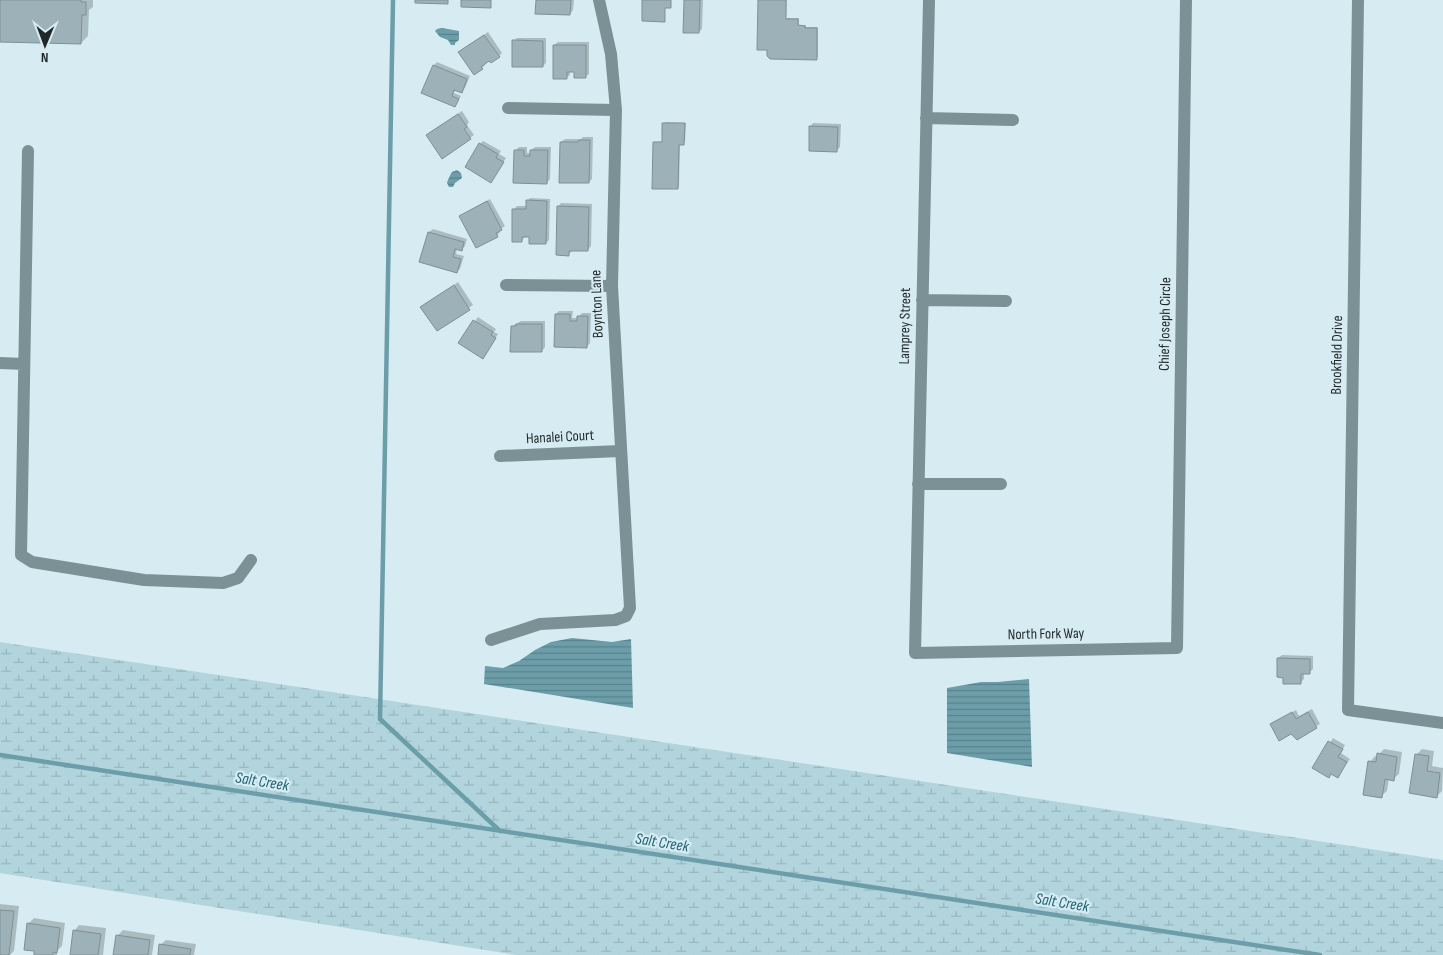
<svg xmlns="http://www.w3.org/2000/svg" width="1443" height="955" viewBox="0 0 1443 955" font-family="'Sofia Sans Condensed',sans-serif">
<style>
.wetland{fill:url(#wetland-marsh)}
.water{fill:url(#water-rules)}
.shadow{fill:#0003}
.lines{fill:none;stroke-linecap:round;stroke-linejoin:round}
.stream{stroke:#6c9eaa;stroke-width:4.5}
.building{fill:#9db2b8;stroke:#7c9196}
.street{stroke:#7c9196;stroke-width:12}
.labels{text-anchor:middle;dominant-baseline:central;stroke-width:4.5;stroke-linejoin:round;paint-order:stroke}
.street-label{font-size:15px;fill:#1f2729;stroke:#d6ecf2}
.water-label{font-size:16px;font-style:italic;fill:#1f6170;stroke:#d6ecf2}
</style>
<defs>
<pattern id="wetland-marsh" width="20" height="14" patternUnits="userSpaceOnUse" patternTransform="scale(1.25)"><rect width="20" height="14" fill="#b1d4dd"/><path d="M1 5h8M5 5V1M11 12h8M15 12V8" fill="none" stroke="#98b6be"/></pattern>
<pattern id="water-rules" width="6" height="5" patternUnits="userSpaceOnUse" patternTransform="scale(1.25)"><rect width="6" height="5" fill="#6c9eaa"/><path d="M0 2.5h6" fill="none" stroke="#58818a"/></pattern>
</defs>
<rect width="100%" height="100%" fill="#d6ecf2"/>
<path class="wetland" d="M 0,642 L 1443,860 L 1443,955 L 516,955 L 0,873 Z"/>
<path class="water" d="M 442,28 L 459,31 L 459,40 L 455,43 L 455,45 L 451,45 L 448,40 L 440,37 L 435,31 L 437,29 Z
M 457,170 L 461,173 L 462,178 L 455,183 L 453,187 L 449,187 L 447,183 C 447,182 451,173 452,172 Z
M 572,638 L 612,642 L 631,639 L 633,708 L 484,684 L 485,666 L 503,668 L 519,661 L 535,650 L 551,642 Z
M 1029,679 L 1032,767 L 947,753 L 947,688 L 981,682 L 998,682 Z"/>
<path class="shadow" d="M 0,0 L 93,0 L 93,7 L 89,10 L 88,36 L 81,43 L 0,41 Z
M 537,0 L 574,0 L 573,10 L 570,14 Z
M 686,0 L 703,0 L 702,29 L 699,32 Z
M 759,0 L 787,0 L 786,18 L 799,18 L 799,25 L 806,25 L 806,27 L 818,27 L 818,57 L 816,58 Z
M 488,32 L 502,53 L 499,56 L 484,63 L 485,65 L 482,68 L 463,49 Z
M 517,38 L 546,38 L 546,63 L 543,66 L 513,41 Z
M 558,42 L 589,42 L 589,74 L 585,77 L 575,71 L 570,71 L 570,75 L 566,78 L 554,45 Z
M 437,62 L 470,76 L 465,88 L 461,91 L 456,89 L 454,93 L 461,96 L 455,106 L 434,65 Z
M 462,111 L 469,122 L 467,125 L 474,135 L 470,138 L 430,132 Z
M 665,122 L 686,123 L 685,142 L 680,144 L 679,187 L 678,188 L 654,142 L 663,141 Z
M 813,123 L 841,124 L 840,147 L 837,150 L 810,127 Z
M 583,137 L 593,137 L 592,179 L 589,182 L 561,142 L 565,139 L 581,139 Z
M 483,141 L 501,151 L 499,154 L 506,158 L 491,181 L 480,144 Z
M 519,147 L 527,147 L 527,153 L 531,153 L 531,150 L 535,147 L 551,147 L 550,179 L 547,183 L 515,151 Z
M 530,198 L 550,199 L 549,240 L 546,243 L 531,236 L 525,236 L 522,241 L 513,210 L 517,206 L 527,206 L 527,201 Z
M 490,199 L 505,226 L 499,230 L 500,232 L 497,236 L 460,216 Z
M 561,203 L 592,204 L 591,246 L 588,250 L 572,251 L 569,254 L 558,207 Z
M 433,229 L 467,239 L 465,246 L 462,249 L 457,248 L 456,254 L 464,256 L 460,269 L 456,272 L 429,232 Z
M 458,282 L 473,305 L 437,329 L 421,307 Z
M 559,311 L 573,311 L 572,318 L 578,318 L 582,313 L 591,313 L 590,343 L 587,347 L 556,314 Z
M 478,317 L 496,329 L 494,332 L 498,334 L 486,354 L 460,343 Z
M 521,321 L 545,321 L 545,347 L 542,351 L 512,326 Z
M 1282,655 L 1313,656 L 1313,669 L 1309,673 L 1304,673 L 1304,679 L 1300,683 L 1284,676 L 1278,658 Z
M 1312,709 L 1320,724 L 1297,738 L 1292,733 L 1271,724 L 1296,710 L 1299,716 Z
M 1333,738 L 1345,745 L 1341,753 L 1350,759 L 1338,776 L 1314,768 Z
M 1384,749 L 1402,752 L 1399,774 L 1393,779 L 1389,778 L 1387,791 L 1381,796 L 1370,762 L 1375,756 L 1378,757 L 1379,754 Z
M 1422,749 L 1434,751 L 1432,766 L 1443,768 L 1442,791 L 1436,797 L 1416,755 Z
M 0,904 L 19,906 L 14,951 L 10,955 L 0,955 Z
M 34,918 L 65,923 L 62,946 L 57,951 L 57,955 L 35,955 L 35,950 L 28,924 Z
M 79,925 L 106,928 L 103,955 L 71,955 L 74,931 Z
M 123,930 L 155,935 L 152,955 L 114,955 L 117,936 Z
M 166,940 L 196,944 L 194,955 L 159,955 L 160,945 Z"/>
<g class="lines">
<path class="stream" d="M 393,0 L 380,719 L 500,831
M 0,755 L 1320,955"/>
</g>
<path class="building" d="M 0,0 L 81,0 L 81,2 L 86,2 L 86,15 L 82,15 L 81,44 L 0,42 Z
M 415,0 L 448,0 L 448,4 L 415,3 Z
M 461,0 L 491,0 L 491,8 L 461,7 Z
M 536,0 L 571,0 L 570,15 L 535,14 Z
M 642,0 L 671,0 L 671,8 L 665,8 L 665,22 L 642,21 Z
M 684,0 L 700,0 L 699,33 L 683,33 Z
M 758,0 L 786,0 L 786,19 L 798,19 L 798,25 L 805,26 L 805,28 L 817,28 L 817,60 L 770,59 L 767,56 L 767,50 L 757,50 Z
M 484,35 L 500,57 L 491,63 L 489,61 L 481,67 L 483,69 L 474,75 L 458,52 Z
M 512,40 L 543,41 L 543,67 L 512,67 Z
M 553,45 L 586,45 L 586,78 L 574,78 L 574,72 L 567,72 L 567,79 L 553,79 Z
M 433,65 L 467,79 L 462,93 L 454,90 L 452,96 L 459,99 L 455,107 L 421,93 Z
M 458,114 L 467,127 L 464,129 L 471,139 L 442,159 L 426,135 Z
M 662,123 L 685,123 L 684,145 L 679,145 L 678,189 L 652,189 L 653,142 L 662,142 Z
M 809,126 L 838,127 L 837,152 L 809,151 Z
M 579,140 L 590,140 L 589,183 L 559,183 L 560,142 L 578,142 Z
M 479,143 L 498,154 L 496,158 L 504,162 L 491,183 L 465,167 Z
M 514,150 L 524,150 L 524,156 L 530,156 L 530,150 L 548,150 L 547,184 L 513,183 Z
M 526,200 L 547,201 L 546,244 L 529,244 L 529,237 L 522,237 L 522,242 L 512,242 L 512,209 L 526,209 Z
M 487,201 L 502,230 L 496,233 L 498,237 L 476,248 L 459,216 Z
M 557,206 L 589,207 L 588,251 L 569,251 L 569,256 L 556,255 Z
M 428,232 L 464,242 L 462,251 L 455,249 L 453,257 L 461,259 L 457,273 L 419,262 Z
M 454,285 L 470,310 L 437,331 L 420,307 Z
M 555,314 L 570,314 L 570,321 L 577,321 L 577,316 L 588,316 L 587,348 L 554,347 Z
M 473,320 L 493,332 L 491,335 L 496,338 L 483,359 L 458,343 Z
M 516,324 L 542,324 L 542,352 L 510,352 L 511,326 L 516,326 Z
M 1277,658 L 1310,659 L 1310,674 L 1301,674 L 1301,684 L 1283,684 L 1283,678 L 1277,677 Z
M 1292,712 L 1296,719 L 1308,712 L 1317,728 L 1297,740 L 1291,734 L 1279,741 L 1270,724 Z
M 1328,741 L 1343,749 L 1338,757 L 1347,762 L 1338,778 L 1331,774 L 1329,778 L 1312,768 Z
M 1377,753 L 1397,757 L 1394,781 L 1385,779 L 1382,798 L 1363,795 L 1368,761 L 1376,762 Z
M 1415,754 L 1429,756 L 1427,771 L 1440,773 L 1437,798 L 1409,793 Z
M 0,910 L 14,911 L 9,955 L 0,955 Z
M 27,923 L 60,928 L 57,953 L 53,952 L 53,955 L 34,955 L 34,951 L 24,950 Z
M 73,930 L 101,934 L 98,955 L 70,955 Z
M 116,935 L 150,940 L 148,955 L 113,955 Z
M 159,944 L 191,949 L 190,955 L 158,955 Z"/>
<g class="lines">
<path class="street" d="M 929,0 L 915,653 L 1177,648 L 1186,0
M 1358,0 L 1348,710 L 1443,723
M 508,108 L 616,110
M 926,118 L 1013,120
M 28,151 L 21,555 L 32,562 L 144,580 L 223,583 L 238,578 L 251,560
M 506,285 L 612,286
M 922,300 L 1006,301
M 0,363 L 24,364
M 500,456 L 620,451
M 918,484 L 1001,484
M 491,640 L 540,624 L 615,620 L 626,616 L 630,608 L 612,286 L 616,110 L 611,54 L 599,0"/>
</g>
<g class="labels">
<g class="street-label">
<text transform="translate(597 304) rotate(-92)">Boynton Lane</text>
<text transform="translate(1165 324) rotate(-89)">Chief Joseph Circle</text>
<text transform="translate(905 326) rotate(-89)">Lamprey Street</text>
<text transform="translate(1337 355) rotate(-89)">Brookfield Drive</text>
<text transform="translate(560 437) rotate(-3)">Hanalei Court</text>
<text transform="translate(1046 634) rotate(-1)">North Fork Way</text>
</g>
<g class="water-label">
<text transform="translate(262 782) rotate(9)">Salt Creek</text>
<text transform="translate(662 843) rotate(9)">Salt Creek</text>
<text transform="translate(1062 903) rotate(9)">Salt Creek</text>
</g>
</g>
<g transform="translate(45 45) rotate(181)" stroke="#d6ecf2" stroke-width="4" paint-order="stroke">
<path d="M0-4L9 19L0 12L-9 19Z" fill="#1f2729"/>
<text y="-8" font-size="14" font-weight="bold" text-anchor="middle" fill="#1f2729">N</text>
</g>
</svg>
